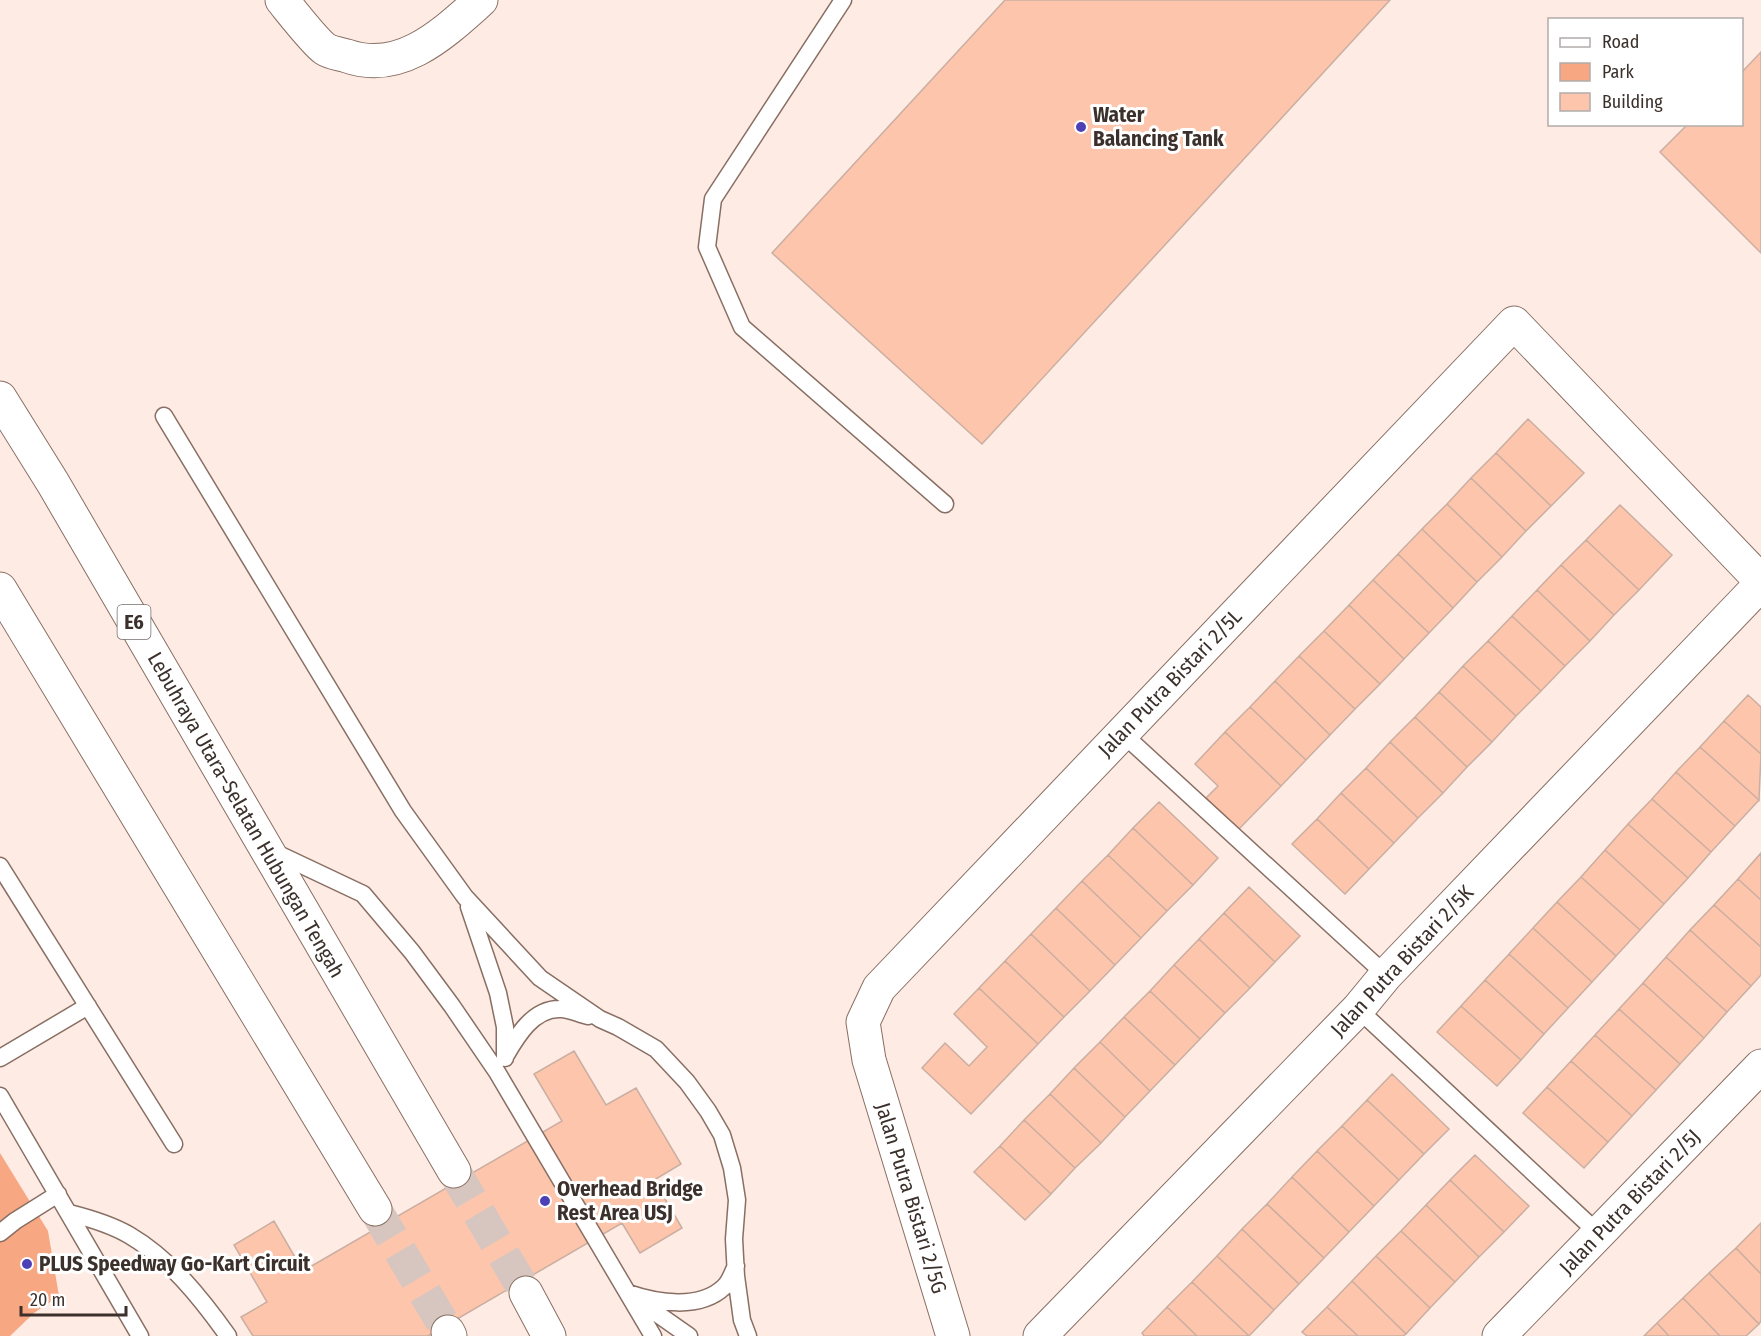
<svg xmlns="http://www.w3.org/2000/svg" width="1761" height="1336" viewBox="0 0 1761 1336" font-family="'Fira Sans Condensed',sans-serif">
<style>
.green{fill:#f8a783}
.building{fill:#fdc5ac;stroke:#caaea1;stroke-width:1.5}
.lines{fill:none;stroke-linecap:round;stroke-linejoin:round}
.motorway-tunnel{stroke:#d7c6bf;stroke-width:33;stroke-dasharray:33 16;stroke-linecap:butt}
.service-casing{stroke:#896f63;stroke-width:19}
.minor-casing{stroke:#896f63;stroke-width:35}
.motorway-casing{stroke:#896f63;stroke-width:35}
.service{stroke:#fff;stroke-width:16}
.minor{stroke:#fff;stroke-width:33}
.motorway{stroke:#fff;stroke-width:33}
.poi-dot{fill:#4d3fb6;stroke:#fff;stroke-width:2}
.labels{text-anchor:middle;dominant-baseline:central;stroke-width:6;stroke-linejoin:round;paint-order:stroke}
.shield{fill:#fff;stroke:#766e6b;stroke-width:1.5}
.shield-label{font-size:20px;font-weight:bold;fill:#3b302b}
.poi-label{font-size:21px;font-weight:bold;fill:#3b302b;stroke:#fff;text-anchor:start}
.street-label{font-size:21px;fill:#3b302b;stroke:#fff}
</style>
<rect width="100%" height="100%" fill="#feebe4"/>
<path class="green" d="M 0,1153 L 48,1231 L 59,1296 L 34,1313 L 10,1336 L 0,1336 Z"/>
<path class="building" d="M 1005,0 L 1390,0 L 982,444 L 772,253 Z
M 1761,52 L 1761,253 L 1660,152 L 1688,124 L 1742,124 L 1742,72 Z
M 1528,419 L 1584,473 L 1551,506 L 1496,453 Z
M 1496,453 L 1551,506 L 1526,531 L 1471,478 Z
M 1471,478 L 1526,531 L 1502,557 L 1447,504 Z
M 1447,504 L 1502,557 L 1477,582 L 1422,529 Z
M 1620,505 L 1672,555 L 1639,590 L 1586,540 Z
M 1422,529 L 1477,582 L 1453,608 L 1398,554 Z
M 1586,540 L 1639,590 L 1614,615 L 1561,565 Z
M 1398,554 L 1453,608 L 1429,633 L 1373,580 Z
M 1561,565 L 1614,615 L 1590,641 L 1537,590 Z
M 1373,580 L 1429,633 L 1404,659 L 1349,605 Z
M 1537,590 L 1590,641 L 1565,666 L 1512,616 Z
M 1349,605 L 1404,659 L 1380,684 L 1324,631 Z
M 1512,616 L 1565,666 L 1541,691 L 1488,641 Z
M 1324,631 L 1380,684 L 1355,709 L 1299,656 Z
M 1488,641 L 1541,691 L 1516,716 L 1463,666 Z
M 1299,656 L 1355,709 L 1330,735 L 1275,681 Z
M 1463,666 L 1516,716 L 1492,742 L 1439,692 Z
M 1275,681 L 1330,735 L 1306,760 L 1250,707 Z
M 1439,692 L 1492,742 L 1467,767 L 1415,717 Z
M 1748,695 L 1761,707 L 1761,754 L 1724,721 Z
M 1250,707 L 1306,760 L 1281,786 L 1225,732 Z
M 1415,717 L 1467,767 L 1443,793 L 1390,742 Z
M 1724,721 L 1761,754 L 1759,800 L 1700,747 Z
M 1225,732 L 1281,786 L 1239,829 L 1206,798 L 1218,786 L 1195,764 Z
M 1390,742 L 1443,793 L 1418,818 L 1366,768 Z
M 1700,747 L 1759,800 L 1735,826 L 1676,772 Z
M 1366,768 L 1418,818 L 1394,843 L 1341,793 Z
M 1676,772 L 1735,826 L 1711,852 L 1652,799 Z
M 1341,793 L 1394,843 L 1369,869 L 1317,819 Z
M 1652,799 L 1711,852 L 1688,878 L 1628,824 Z
M 1159,802 L 1218,858 L 1193,885 L 1133,828 Z
M 1317,819 L 1369,869 L 1345,894 L 1292,844 Z
M 1628,824 L 1688,878 L 1664,904 L 1605,850 Z
M 1133,828 L 1193,885 L 1167,911 L 1108,855 Z
M 1605,850 L 1664,904 L 1640,930 L 1581,877 Z
M 1761,853 L 1761,900 L 1738,879 Z
M 1108,855 L 1167,911 L 1141,938 L 1082,881 Z
M 1581,877 L 1640,930 L 1616,956 L 1557,902 Z
M 1738,879 L 1761,900 L 1761,947 L 1714,905 Z
M 1082,881 L 1141,938 L 1115,965 L 1056,908 Z
M 1249,887 L 1300,936 L 1275,962 L 1224,913 Z
M 1557,902 L 1616,956 L 1592,982 L 1533,928 Z
M 1714,905 L 1761,947 L 1761,975 L 1751,986 L 1690,930 Z
M 1056,908 L 1115,965 L 1090,991 L 1031,934 Z
M 1224,913 L 1275,962 L 1250,988 L 1199,939 Z
M 1533,928 L 1592,982 L 1568,1008 L 1509,954 Z
M 1690,930 L 1751,986 L 1727,1012 L 1666,957 Z
M 1031,934 L 1090,991 L 1064,1017 L 1005,961 Z
M 1199,939 L 1250,988 L 1225,1013 L 1174,965 Z
M 1509,954 L 1568,1008 L 1544,1034 L 1485,980 Z
M 1666,957 L 1727,1012 L 1704,1038 L 1643,983 Z
M 1005,961 L 1064,1017 L 1038,1044 L 979,988 Z
M 1174,965 L 1225,1013 L 1200,1039 L 1150,991 Z
M 1485,980 L 1544,1034 L 1521,1060 L 1461,1006 Z
M 1643,983 L 1704,1038 L 1680,1064 L 1619,1009 Z
M 979,988 L 1038,1044 L 971,1114 L 922,1068 L 945,1043 L 969,1066 L 987,1047 L 954,1014 Z
M 1150,991 L 1200,1039 L 1175,1065 L 1124,1017 Z
M 1461,1006 L 1521,1060 L 1497,1086 L 1437,1032 Z
M 1619,1009 L 1680,1064 L 1656,1090 L 1595,1035 Z
M 1124,1017 L 1175,1065 L 1150,1091 L 1100,1042 Z
M 1595,1035 L 1656,1090 L 1632,1116 L 1571,1061 Z
M 1100,1042 L 1150,1091 L 1125,1117 L 1074,1068 Z
M 574,1051 L 606,1105 L 636,1088 L 681,1164 L 654,1180 L 682,1228 L 640,1253 L 622,1223 L 428,1336 L 253,1336 L 241,1317 L 267,1302 L 234,1245 L 274,1221 L 303,1271 L 562,1121 L 534,1074 Z
M 1571,1061 L 1632,1116 L 1608,1142 L 1547,1087 Z
M 1074,1068 L 1125,1117 L 1101,1143 L 1050,1094 Z
M 1392,1074 L 1449,1129 L 1424,1154 L 1367,1100 Z
M 1547,1087 L 1608,1142 L 1584,1168 L 1523,1113 Z
M 1050,1094 L 1101,1143 L 1075,1168 L 1024,1120 Z
M 1367,1100 L 1424,1154 L 1399,1180 L 1342,1126 Z
M 1024,1120 L 1075,1168 L 1051,1194 L 1000,1146 Z
M 1342,1126 L 1399,1180 L 1374,1206 L 1317,1151 Z
M 1000,1146 L 1051,1194 L 1025,1220 L 974,1172 Z
M 1317,1151 L 1374,1206 L 1349,1232 L 1292,1177 Z
M 1475,1155 L 1529,1206 L 1504,1232 L 1450,1180 Z
M 1292,1177 L 1349,1232 L 1324,1258 L 1267,1204 Z
M 1450,1180 L 1504,1232 L 1479,1257 L 1426,1205 Z
M 1267,1204 L 1324,1258 L 1299,1284 L 1242,1229 Z
M 1426,1205 L 1479,1257 L 1455,1282 L 1401,1231 Z
M 1761,1223 L 1761,1274 L 1736,1248 Z
M 1242,1229 L 1299,1284 L 1274,1310 L 1217,1256 Z
M 1401,1231 L 1455,1282 L 1430,1308 L 1376,1256 Z
M 1736,1248 L 1761,1274 L 1761,1321 L 1759,1324 L 1709,1273 Z
M 1217,1256 L 1274,1310 L 1249,1336 L 1192,1282 Z
M 1376,1256 L 1430,1308 L 1406,1334 L 1352,1281 Z
M 1709,1273 L 1759,1324 L 1746,1336 L 1720,1336 L 1683,1298 Z
M 1352,1281 L 1406,1334 L 1403,1336 L 1358,1336 L 1327,1307 Z
M 1192,1282 L 1249,1336 L 1197,1336 L 1167,1307 Z
M 1683,1298 L 1720,1336 L 1669,1336 L 1657,1323 Z
M 1167,1307 L 1197,1336 L 1144,1336 L 1142,1333 Z
M 1327,1307 L 1358,1336 L 1307,1336 L 1302,1332 Z
M 1657,1323 L 1669,1336 L 1644,1336 Z"/>
<g class="lines">
<path class="motorway-tunnel" d="M 454,1171 L 526,1293
M 375,1209 L 448,1332"/>
<g class="service-casing">
<path id="service" d="M 843,0 L 713,199 L 707,247 L 742,327 L 945,504
M 164,416 L 403,811 L 465,897 L 540,978 L 600,1019 L 618,1027 L 656,1049 L 687,1082 L 708,1111 L 722,1135 L 732,1168 L 737,1200 L 734,1239 L 736,1276 L 742,1320 L 748,1336
M 1123,734 L 1386,975
M 274,852 L 363,894 L 412,952 L 452,1006 L 497,1072 L 653,1336
M 0,866 L 174,1144
M 469,907 L 498,993 L 505,1027 L 505,1058
M 1358,1009 L 1599,1234
M 506,1055 C 517,1036 533,1009 559,1009 C 568,1008 579,1014 588,1016
M 0,1058 L 88,1006
M 0,1096 L 140,1336
M 69,1213 C 89,1218 110,1224 129,1235 C 170,1259 201,1298 228,1336
M 0,1233 L 15,1221 L 58,1194
M 628,1293 C 657,1303 700,1310 724,1287 C 730,1282 732,1273 736,1266
M 639,1301 L 689,1336"/>
</g>
<g class="minor-casing">
<path id="minor" d="M 282,0 C 291,11 315,42 325,49 C 331,53 341,54 347,56 C 401,75 444,33 481,0
M 953,1336 L 869,1060 L 863,1022 L 879,988 L 1514,323 L 1761,581
M 1040,1336 L 1358,1009 L 1386,975 L 1761,584
M 1499,1336 L 1761,1066"/>
</g>
<g class="motorway-casing">
<path id="motorway" d="M 0,398 L 53,483 L 454,1171
M 0,589 L 375,1209
M 526,1293 L 549,1336
M 448,1332 L 450,1336"/>
</g>
<use href="#service" class="service"/>
<use href="#minor" class="minor"/>
<use href="#motorway" class="motorway"/>
</g>
<g class="poi-dot">
<circle cx="1081" cy="127" r="6"/>
<circle cx="545" cy="1201" r="6"/>
<circle cx="27" cy="1264" r="6"/>
</g>
<g class="labels">
<rect class="shield" x="117.5" y="605" width="33" height="34" rx="4.5"/>
<g class="shield-label">
<text x="134" y="622">E6</text>
</g>
<g class="poi-label">
<text x="1093" y="115">Water<tspan x="1093" dy="24">Balancing Tank</tspan></text>
<text x="557" y="1189">Overhead Bridge<tspan x="557" dy="24">Rest Area USJ</tspan></text>
<text x="39" y="1264">PLUS Speedway Go-Kart Circuit</text>
</g>
<g class="street-label">
<text transform="translate(1170 683) rotate(-46)">Jalan Putra Bistari 2/5L</text>
<text transform="translate(246 815) rotate(60)">Lebuhraya Utara–Selatan Hubungan Tengah</text>
<text transform="translate(1402 961) rotate(-47)">Jalan Putra Bistari 2/5K</text>
<text transform="translate(911 1198) rotate(73)">Jalan Putra Bistari 2/5G</text>
<text transform="translate(1630 1202) rotate(-46)">Jalan Putra Bistari 2/5J</text>
</g>
</g>
<rect x="1548" y="18" width="195" height="108" fill="#ffffff" stroke="#b1acaa" stroke-width="1.5"/>
<rect x="1560" y="38" width="30" height="9" fill="#ffffff" stroke="#b1acaa" stroke-width="1.5"/>
<text x="1602" y="48" font-size="18" fill="#3b302b">Road</text>
<rect x="1560" y="63" width="30" height="18" fill="#f8a783" stroke="#b1acaa" stroke-width="1.5"/>
<text x="1602" y="78" font-size="18" fill="#3b302b">Park</text>
<rect x="1560" y="93" width="30" height="18" fill="#fdc5ac" stroke="#b1acaa" stroke-width="1.5"/>
<text x="1602" y="108" font-size="18" fill="#3b302b">Building</text>
<path d="M21 1306v9h105v-9" fill="none" stroke="#3b302b" stroke-width="3"/>
<text x="30" y="1306" font-size="18" fill="#3b302b" stroke="#ffffff" stroke-width="4.5" paint-order="stroke">20 m</text>
</svg>
